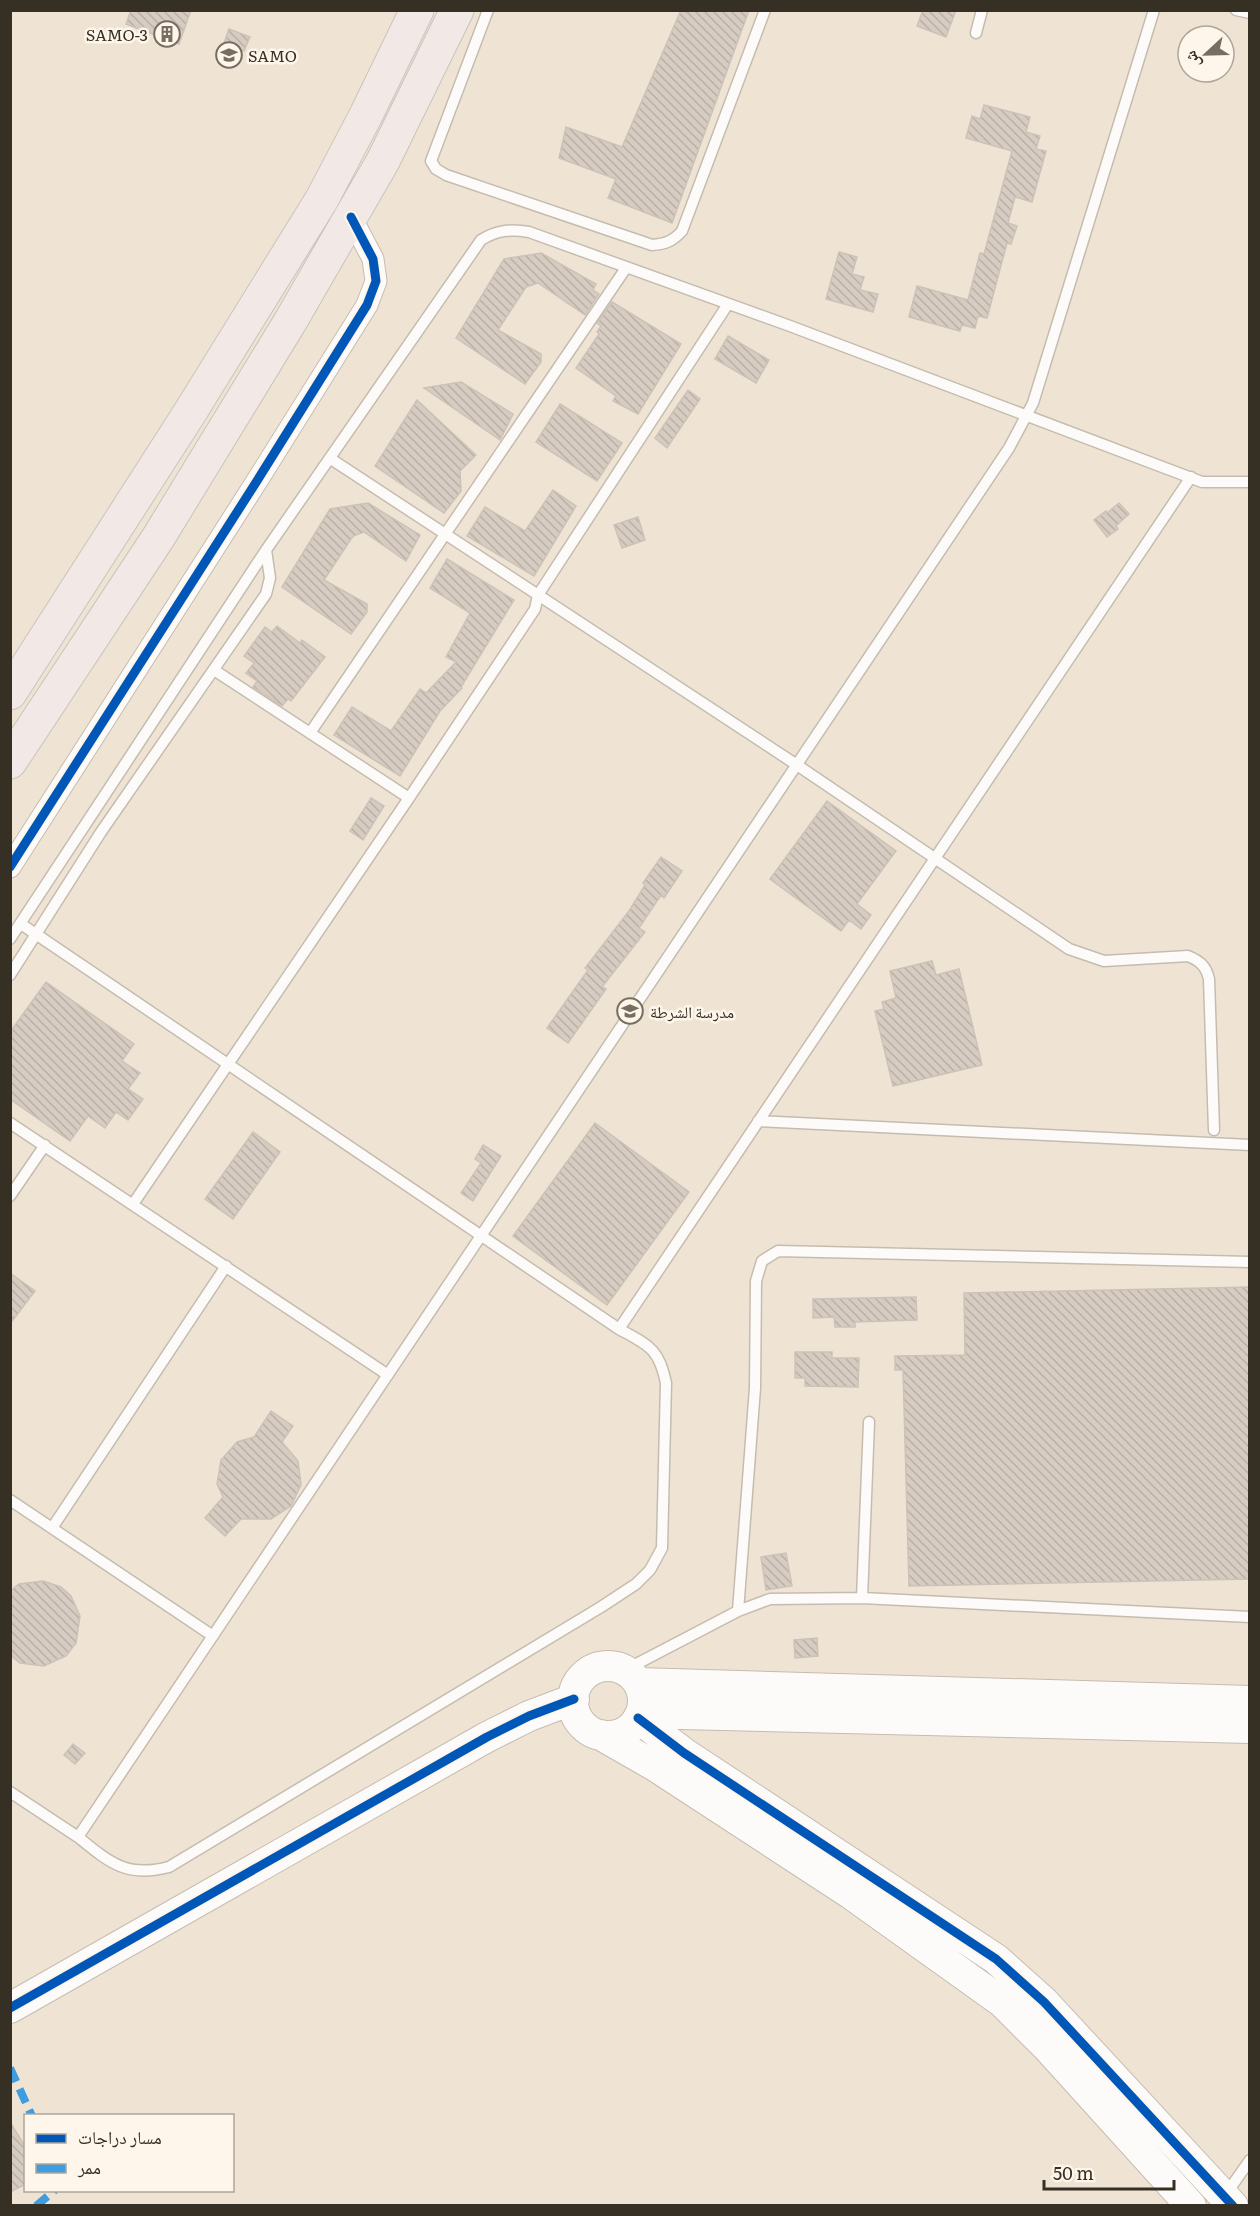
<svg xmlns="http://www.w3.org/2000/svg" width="1260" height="2216" viewBox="0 0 1260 2216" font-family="Literata,'Noto Naskh Arabic',serif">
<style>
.building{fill:url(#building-back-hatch);stroke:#cdc2b8;stroke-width:1.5}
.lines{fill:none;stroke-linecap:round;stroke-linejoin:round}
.lane-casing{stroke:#c5bcb0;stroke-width:13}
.street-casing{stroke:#c5bcb0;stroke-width:23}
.secondary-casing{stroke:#c5bcb0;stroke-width:32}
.highway-casing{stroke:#c9c4bc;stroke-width:35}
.lane{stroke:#fdfbf9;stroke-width:10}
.street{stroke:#fdfbf9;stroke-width:21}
.secondary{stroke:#fdfbf9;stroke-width:30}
.highway{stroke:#f2e8e5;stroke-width:33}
.quiet{stroke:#3e9de0;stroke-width:8;stroke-dasharray:15 8;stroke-linecap:butt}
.cycleway-casing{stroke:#fef6ea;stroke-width:13}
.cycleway{stroke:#0057b8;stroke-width:9}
.labels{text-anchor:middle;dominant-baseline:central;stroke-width:5;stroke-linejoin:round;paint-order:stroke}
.poi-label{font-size:16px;fill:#362f23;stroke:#fef6ea;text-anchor:start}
</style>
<defs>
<pattern id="building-back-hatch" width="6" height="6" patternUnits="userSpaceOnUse" patternTransform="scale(1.5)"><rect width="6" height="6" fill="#d7ccc1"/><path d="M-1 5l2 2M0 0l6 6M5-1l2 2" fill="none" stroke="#b9b0a6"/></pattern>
</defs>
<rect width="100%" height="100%" fill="#efe4d4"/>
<path class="building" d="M 131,10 L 191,10 L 179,44 L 126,24 Z
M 681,10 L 749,10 L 672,223 L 608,198 L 616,179 L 559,158 L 566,127 L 622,147 Z
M 923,10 L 956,10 L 946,37 L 917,26 Z
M 229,29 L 250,37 L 244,51 L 224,43 Z
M 984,105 L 1030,117 L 1026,132 L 1040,136 L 1036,149 L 1046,151 L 1032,202 L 1015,197 L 1008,223 L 1017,226 L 1011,244 L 1007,243 L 987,318 L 978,316 L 975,328 L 962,325 L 960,331 L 909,317 L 917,286 L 968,300 L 980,253 L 984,254 L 1012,151 L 966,138 L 972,116 L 980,119 Z
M 839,252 L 857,257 L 852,274 L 864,277 L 860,290 L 878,294 L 873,312 L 826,299 Z
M 541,253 L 596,284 L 593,290 L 599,294 L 585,315 L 538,283 L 526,287 L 498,330 L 541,354 L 541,362 L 525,384 L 456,338 L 504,259 Z
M 612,302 L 681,344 L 638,414 L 613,401 L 616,396 L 576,368 L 599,334 L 597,332 L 601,326 L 597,323 Z
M 728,336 L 769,360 L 756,383 L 715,359 Z
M 461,382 L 513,414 L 500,440 L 424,388 Z
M 688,390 L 700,399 L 667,448 L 655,438 Z
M 417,400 L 476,455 L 460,471 L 461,491 L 444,513 L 375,466 Z
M 560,404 L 622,443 L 597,481 L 536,442 Z
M 553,490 L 576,506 L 534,576 L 467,536 L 485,507 L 525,531 Z
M 368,503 L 420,535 L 406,561 L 364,532 L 353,536 L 324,580 L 367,604 L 367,612 L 351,634 L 282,587 L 330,509 Z
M 1119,503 L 1129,514 L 1116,526 L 1118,529 L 1107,537 L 1094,520 L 1106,511 L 1107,513 Z
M 638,517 L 645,540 L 622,548 L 614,525 Z
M 447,559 L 514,600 L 461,687 L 462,688 L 440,711 L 400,776 L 334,735 L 352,707 L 391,731 L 420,689 L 426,693 L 456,662 L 446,657 L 470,613 L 430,588 Z
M 277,626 L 300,643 L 302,640 L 325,657 L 291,701 L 288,699 L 282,706 L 253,687 L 257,681 L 246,673 L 254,663 L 244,656 L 265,627 L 272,632 Z
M 371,798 L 384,806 L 363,840 L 350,831 Z
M 827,801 L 896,851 L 857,904 L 871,915 L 861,929 L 849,920 L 841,931 L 770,879 Z
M 661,857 L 682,871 L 664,898 L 661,895 L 639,928 L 645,932 L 602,987 L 606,989 L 568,1043 L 547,1028 L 588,970 L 585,968 L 629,911 L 645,885 L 643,883 Z
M 932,961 L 936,975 L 959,969 L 982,1065 L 893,1086 L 875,1011 L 884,1009 L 882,1002 L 896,998 L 890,971 Z
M 46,982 L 134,1044 L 122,1061 L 140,1073 L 128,1089 L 143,1099 L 128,1120 L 116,1112 L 105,1128 L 88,1116 L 70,1141 L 10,1099 L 10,1032 Z
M 595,1123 L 689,1192 L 607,1305 L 513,1236 Z
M 253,1132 L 280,1152 L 233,1219 L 205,1199 Z
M 483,1145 L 501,1156 L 473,1201 L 461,1193 L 481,1163 L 475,1159 Z
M 10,1273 L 35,1291 L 10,1324 Z
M 1250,1287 L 1250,1579 L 909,1586 L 903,1370 L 895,1370 L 895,1356 L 965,1355 L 964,1293 Z
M 916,1297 L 917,1320 L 855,1322 L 855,1327 L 835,1327 L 834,1317 L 813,1318 L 813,1299 Z
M 795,1352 L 832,1352 L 832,1358 L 859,1358 L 858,1387 L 805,1386 L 805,1378 L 795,1378 Z
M 271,1411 L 293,1426 L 282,1442 L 298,1461 L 301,1485 L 291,1506 L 271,1519 L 241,1519 L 225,1536 L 205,1518 L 223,1497 L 217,1484 L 221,1460 L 237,1442 L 254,1437 Z
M 786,1553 L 792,1586 L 766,1590 L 761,1557 Z
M 43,1581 L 61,1587 L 71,1596 L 80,1616 L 76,1643 L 66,1656 L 44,1666 L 20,1663 L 10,1655 L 10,1591 L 19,1584 Z
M 817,1638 L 818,1656 L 795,1658 L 794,1640 Z
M 73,1744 L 85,1753 L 75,1764 L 64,1755 Z
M 10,2122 L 26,2148 L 26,2184 L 10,2192 Z"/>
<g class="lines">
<g class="lane-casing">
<path id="lane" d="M 488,10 L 431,161 L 436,169 L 446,175 L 652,245 C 666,244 673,241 682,231 L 765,10
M 1236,10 L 1250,13
M 976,33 L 982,10
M 331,459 L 797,765 L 1069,949 L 1104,961 L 1188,956 C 1200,961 1206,966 1209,979 L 1214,1130
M 214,670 L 409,798
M 310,733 L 626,268
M 21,924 L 619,1329 L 1191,477
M 10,939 L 266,550 L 481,240 C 497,230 511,229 529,232 L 790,326 L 1202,482 L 1250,482
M 10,975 L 101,832 L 266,594 L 270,578 L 266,550
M 758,1121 L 1250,1145
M 10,1123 L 388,1375
M 10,1196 L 45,1145
M 133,1204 L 409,798 L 535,609 L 538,595 L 728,304
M 10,1500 L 213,1636
M 52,1528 L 226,1266
M 862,1598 L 1250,1617
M 738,1611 L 755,1388 L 756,1281 L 762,1261 L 778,1251 L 1250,1262
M 625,1670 L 738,1611 L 770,1599 L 862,1598 L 869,1422
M 10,1792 L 78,1837 L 1009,448 L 1033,403 L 1154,10
M 78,1837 C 110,1863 127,1878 169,1867 L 601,1607 L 636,1584 L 650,1570 L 662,1548 L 666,1383 C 659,1348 648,1345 619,1329
M 1226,2194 L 1250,2160"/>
</g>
<g class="street-casing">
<path id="street" d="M 10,867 L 255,484 L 367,305 L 376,281 L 373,259 L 351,217"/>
</g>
<g class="secondary-casing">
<path id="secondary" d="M573 1701a35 35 0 1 1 70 0a35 35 0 1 1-70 0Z
M 638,1683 L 1250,1701
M 641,1713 L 1250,1728
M 638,1718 L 684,1753 L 996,1959 L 1044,2002 L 1233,2206
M 601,1735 L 655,1766 L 851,1894 L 1002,2002 L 1048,2048 L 1191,2206
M 10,2008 L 487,1737 L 529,1716 L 574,1699"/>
</g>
<g class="highway-casing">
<path id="highway" d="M 10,693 L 189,414 L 322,199 L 366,115 L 417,10
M 10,762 L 158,538 L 290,322 L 383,161 L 457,10"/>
</g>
<use href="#lane" class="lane"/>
<use href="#street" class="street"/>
<use href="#secondary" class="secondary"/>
<use href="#highway" class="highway"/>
<path class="quiet" d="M 10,2068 L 32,2116
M 36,2206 L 55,2190"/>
<g class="cycleway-casing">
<path id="cycleway" d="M 10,867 L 255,484 L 367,305 L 376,281 L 373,259 L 351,217
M 638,1718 L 684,1753 L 996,1959 L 1044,2002 L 1233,2206
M 10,2008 L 487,1737 L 529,1716 L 574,1699"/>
</g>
<use href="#cycleway" class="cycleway"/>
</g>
<defs>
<g id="building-ring" transform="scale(1.35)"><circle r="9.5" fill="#fef6ea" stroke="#776e61" stroke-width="1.5"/><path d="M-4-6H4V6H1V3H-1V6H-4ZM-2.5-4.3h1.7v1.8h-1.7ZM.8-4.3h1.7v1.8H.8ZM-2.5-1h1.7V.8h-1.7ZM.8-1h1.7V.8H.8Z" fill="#776e61"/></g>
<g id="university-ring" transform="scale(1.35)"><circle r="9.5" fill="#fef6ea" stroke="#776e61" stroke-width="1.5"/><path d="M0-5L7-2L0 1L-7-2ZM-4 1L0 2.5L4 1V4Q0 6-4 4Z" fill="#776e61"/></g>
</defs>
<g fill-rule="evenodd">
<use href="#building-ring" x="167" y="34"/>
<use href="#university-ring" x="229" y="55"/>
<use href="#university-ring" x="630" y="1011"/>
</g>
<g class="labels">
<g class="poi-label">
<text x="148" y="34" text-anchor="end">SAMO-3</text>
<text x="248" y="55">SAMO</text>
<text x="650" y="1011">مدرسة الشرطة</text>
</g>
</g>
<rect width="1260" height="2216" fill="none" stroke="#362f23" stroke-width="24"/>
<rect x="24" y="2114" width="210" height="78" fill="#fef6ea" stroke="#aea69a" stroke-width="1.5"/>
<rect x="36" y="2134" width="30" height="9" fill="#0057b8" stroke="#aea69a" stroke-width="1.5"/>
<text x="78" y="2144" font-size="18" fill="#362f23">مسار دراجات</text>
<rect x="36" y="2164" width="30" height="9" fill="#3e9de0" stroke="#aea69a" stroke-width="1.5"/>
<text x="78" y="2174" font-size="18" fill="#362f23">ممر</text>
<g transform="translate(1206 54) rotate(248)"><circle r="28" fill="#fef6ea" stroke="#aea69a" stroke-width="1.5"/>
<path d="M0-4.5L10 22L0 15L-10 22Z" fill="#776e61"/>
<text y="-9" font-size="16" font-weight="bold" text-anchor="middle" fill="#362f23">ش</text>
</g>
<path d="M1044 2180v9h130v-9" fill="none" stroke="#362f23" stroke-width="3"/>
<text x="1053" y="2180" font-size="18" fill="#362f23" stroke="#fef6ea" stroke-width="4.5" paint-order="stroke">50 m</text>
</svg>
